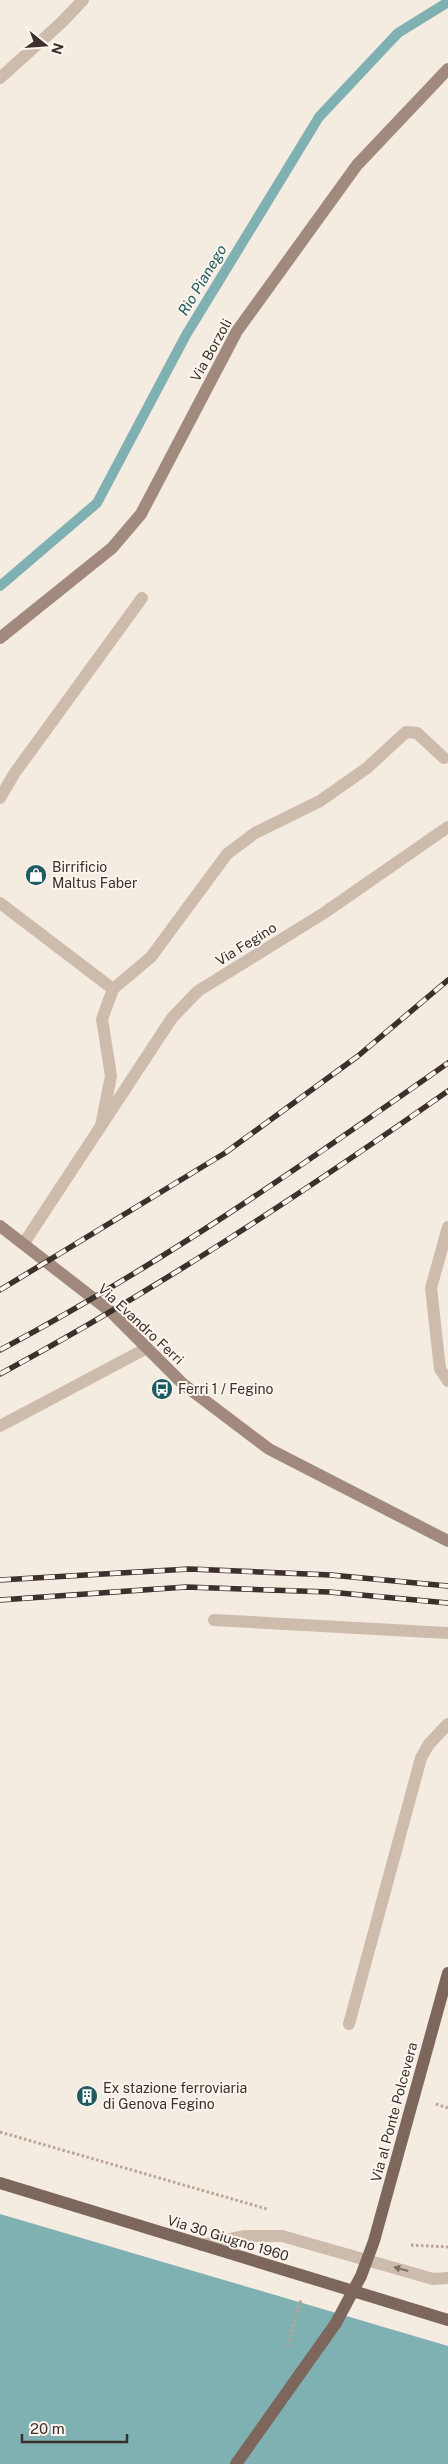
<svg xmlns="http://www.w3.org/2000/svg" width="448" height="2464" viewBox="0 0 448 2464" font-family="'Public Sans',sans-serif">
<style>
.water{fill:#7fb0b2}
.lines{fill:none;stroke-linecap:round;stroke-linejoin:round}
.stream{stroke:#7fb0b2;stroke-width:10}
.path{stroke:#b9a596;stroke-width:3;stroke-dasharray:2.5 2.5;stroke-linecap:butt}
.service{stroke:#cdbbac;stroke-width:12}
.minor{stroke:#cdbbac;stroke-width:12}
.secondary{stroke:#a18a7d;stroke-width:12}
.primary{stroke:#7d675c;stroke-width:12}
.rail-casing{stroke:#3b302b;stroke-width:5.5}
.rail{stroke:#fbf5ee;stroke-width:4;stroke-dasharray:11;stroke-linecap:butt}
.primary-bridge{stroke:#7d675c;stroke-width:12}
.oneway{fill:#7d6f65}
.labels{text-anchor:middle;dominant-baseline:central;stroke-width:4;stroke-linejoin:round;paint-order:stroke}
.street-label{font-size:14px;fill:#3b302b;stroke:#fbf5ee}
.poi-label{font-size:14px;fill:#3b302b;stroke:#fbf5ee;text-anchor:start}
.water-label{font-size:15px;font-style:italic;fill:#1f5a5e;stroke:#fbf5ee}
</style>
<rect width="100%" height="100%" fill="#f4ebe1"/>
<path class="water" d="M 0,2214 L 448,2346 L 448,2464 L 0,2464 Z"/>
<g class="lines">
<path class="stream" d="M 0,586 L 97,503 L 186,335 L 319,117 L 398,33 L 448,2"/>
<path class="path" d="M 436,2104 L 448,2108
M 0,2132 L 267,2209
M 411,2245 L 448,2247
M 287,2346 L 301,2300"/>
<path class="service" d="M 0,798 L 14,774 L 142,598
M 0,903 L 113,989 L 102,1019 L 111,1076 L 101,1126
M 113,989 L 151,957 L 227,854 L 255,833 L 320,801 L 367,768 L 406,732 L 417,733 L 444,758
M 448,1227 L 431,1288 L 440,1369 L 448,1381
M 0,1426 L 147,1348
M 214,1620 L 448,1633
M 349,2024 L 421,1758 L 429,1744 L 448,1724"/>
<path class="minor" d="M 0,78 L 61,23 L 83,0
M 24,1243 L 172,1018 L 198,991 L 324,913 L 448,827
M 201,2245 L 244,2236 L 282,2236 L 433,2279 L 448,2278"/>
<path class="secondary" d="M 0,638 L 112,548 L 141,514 L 237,331 L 357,165 L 448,69
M 0,1226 L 111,1312 L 183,1384 L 269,1449 L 448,1541"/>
<path class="primary" d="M 0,2183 L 448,2320"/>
<g class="rail-casing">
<path id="rail" d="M 0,1290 L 225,1153 L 358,1056 L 448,980
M 0,1350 C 157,1267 303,1165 448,1063
M 0,1374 C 156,1290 303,1193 448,1091
M 0,1580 L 189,1569 L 331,1575 L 448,1586
M 0,1600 L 186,1587 L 329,1592 L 448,1603"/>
</g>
<use href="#rail" class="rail"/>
<path class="primary-bridge" d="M 236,2464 L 336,2323 L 361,2276 L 374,2241 L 448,1973"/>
</g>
<defs><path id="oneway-solid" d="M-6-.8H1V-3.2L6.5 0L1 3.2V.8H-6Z" transform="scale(1.25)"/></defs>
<use class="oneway" href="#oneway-solid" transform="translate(401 2269) rotate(-164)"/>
<defs>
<g id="shop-disc" transform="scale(1.125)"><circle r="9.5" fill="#1f5a5e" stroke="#fbf5ee"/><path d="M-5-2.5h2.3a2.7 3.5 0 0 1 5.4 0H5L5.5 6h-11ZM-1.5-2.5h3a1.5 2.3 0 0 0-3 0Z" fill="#fff"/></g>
<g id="bus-disc" transform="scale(1.125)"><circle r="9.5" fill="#1f5a5e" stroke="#fbf5ee"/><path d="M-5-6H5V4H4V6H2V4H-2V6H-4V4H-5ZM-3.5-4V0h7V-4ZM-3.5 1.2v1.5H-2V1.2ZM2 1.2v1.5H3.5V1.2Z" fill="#fff"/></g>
<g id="building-disc" transform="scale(1.125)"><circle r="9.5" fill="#1f5a5e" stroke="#fbf5ee"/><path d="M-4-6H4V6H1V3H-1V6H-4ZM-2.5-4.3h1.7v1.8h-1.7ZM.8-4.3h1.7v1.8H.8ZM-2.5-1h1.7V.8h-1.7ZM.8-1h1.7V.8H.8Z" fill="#fff"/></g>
</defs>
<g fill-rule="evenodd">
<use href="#shop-disc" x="36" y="875"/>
<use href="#bus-disc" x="162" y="1389"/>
<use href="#building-disc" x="87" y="2096"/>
</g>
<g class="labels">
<g class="street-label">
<text transform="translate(211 350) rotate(-61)">Via Borzoli</text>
<text transform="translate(246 944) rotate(-32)">Via Fegino</text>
<text transform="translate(141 1324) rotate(43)">Via Evandro Ferri</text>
<text transform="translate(394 2112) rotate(-75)">Via al Ponte Polcevera</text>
<text transform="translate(228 2238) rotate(17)">Via 30 Giugno 1960</text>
</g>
<g class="poi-label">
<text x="52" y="867">Birrificio<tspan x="52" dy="16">Maltus Faber</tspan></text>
<text x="178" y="1389">Ferri 1 / Fegino</text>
<text x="103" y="2088">Ex stazione ferroviaria<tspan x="103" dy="16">di Genova Fegino</tspan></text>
</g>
<g class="water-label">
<text transform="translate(202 280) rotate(-59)">Rio Pianego</text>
</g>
</g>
<g transform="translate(45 45) rotate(107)" stroke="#fbf5ee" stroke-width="4" paint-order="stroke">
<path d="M0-4L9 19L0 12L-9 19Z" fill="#3b302b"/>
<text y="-8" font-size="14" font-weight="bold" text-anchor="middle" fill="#3b302b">N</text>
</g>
<path d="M22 2434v8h105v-8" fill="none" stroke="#3b302b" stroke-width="2.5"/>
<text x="30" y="2434" font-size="15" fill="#3b302b" stroke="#fbf5ee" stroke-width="4" paint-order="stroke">20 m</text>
</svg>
